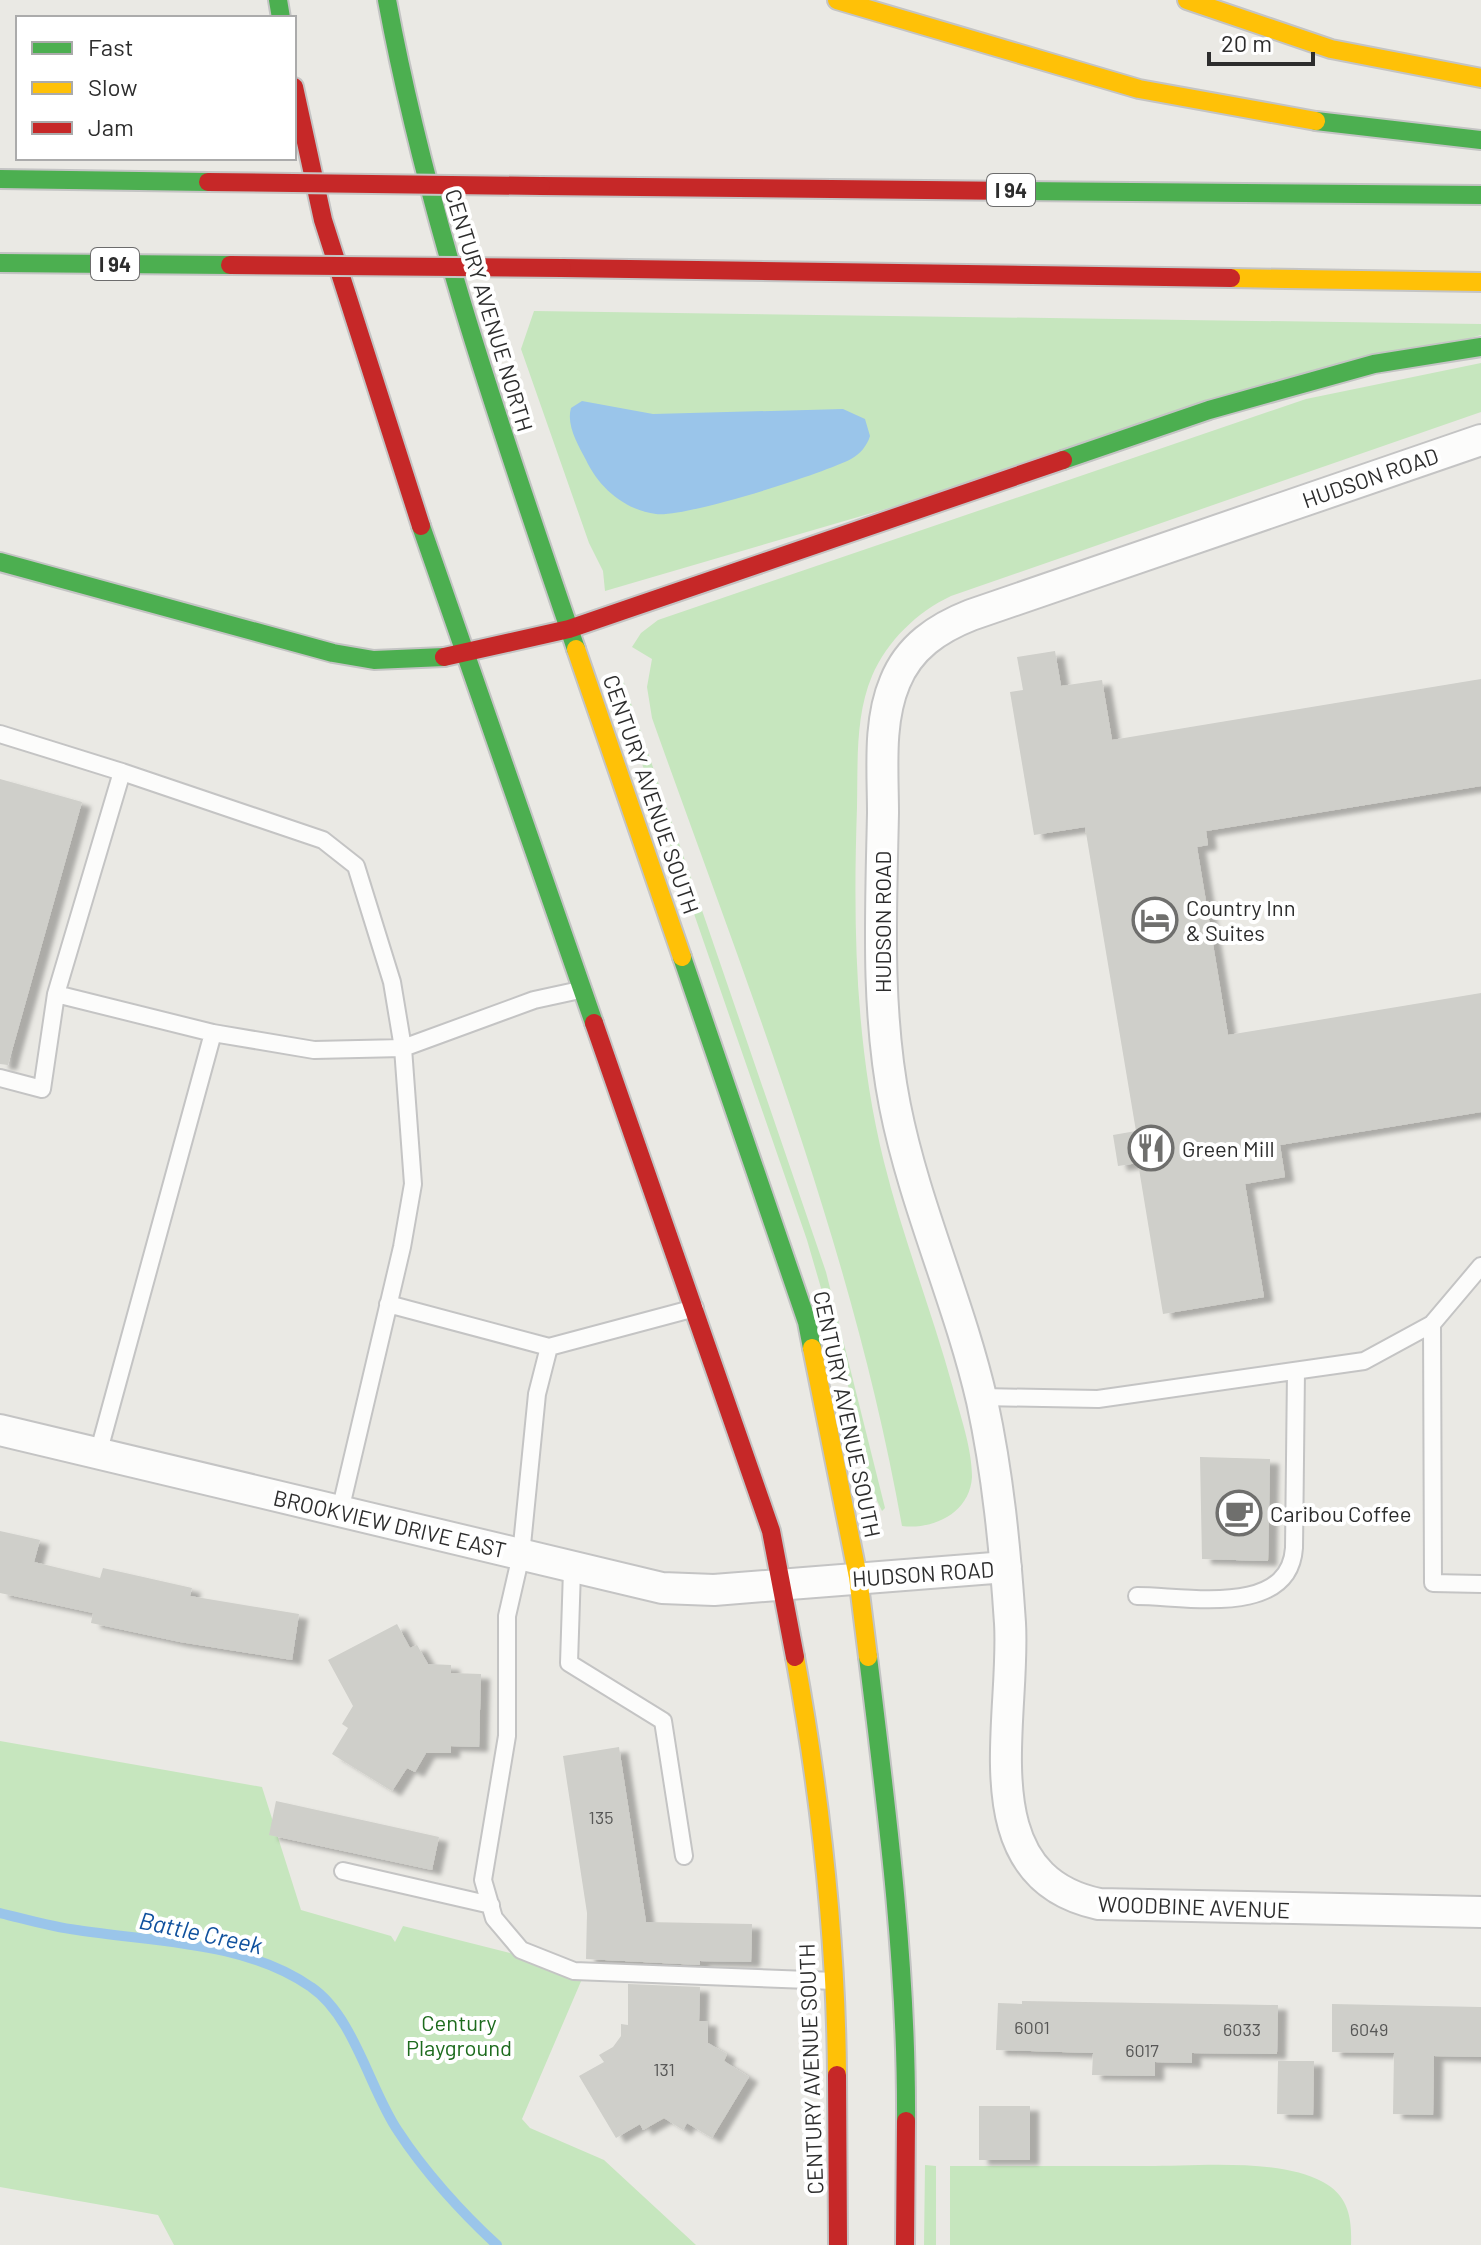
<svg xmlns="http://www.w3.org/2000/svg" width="1481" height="2245" viewBox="0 0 1481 2245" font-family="Barlow,sans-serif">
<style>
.green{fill:#c6e6be}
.water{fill:#9ac5ea}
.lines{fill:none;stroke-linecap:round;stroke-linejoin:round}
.stream{stroke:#9ac5ea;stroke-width:10}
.building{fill:#cfcfca;filter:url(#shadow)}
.lane-casing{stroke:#c4c4c4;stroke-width:20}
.street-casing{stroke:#c4c4c4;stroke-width:34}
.fast-casing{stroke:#c4c4c4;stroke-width:22}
.slow-casing{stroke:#c4c4c4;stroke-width:22}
.jam-casing{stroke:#c4c4c4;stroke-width:22}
.lane{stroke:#fcfcfb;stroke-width:16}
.street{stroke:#fcfcfb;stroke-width:30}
.fast{stroke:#4caf50;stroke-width:18}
.slow{stroke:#ffc107;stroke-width:18}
.jam{stroke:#c62828;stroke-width:18}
.jam-bridge-casing{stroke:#c6c5c3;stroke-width:22;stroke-linecap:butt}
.jam-bridge{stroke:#c62828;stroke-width:18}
.labels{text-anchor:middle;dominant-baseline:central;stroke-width:8;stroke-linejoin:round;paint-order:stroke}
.number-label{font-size:18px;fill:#575756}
.shield{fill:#fff;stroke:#6c6c6c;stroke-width:2}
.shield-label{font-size:20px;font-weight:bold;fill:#2d2d2d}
.street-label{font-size:22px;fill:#2d2d2d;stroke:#fff}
.poi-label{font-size:22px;fill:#2d2d2d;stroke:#fff;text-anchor:start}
.park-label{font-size:22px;fill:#1d6b1d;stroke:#fff}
.water-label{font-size:24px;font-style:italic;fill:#10519e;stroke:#fff}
</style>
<defs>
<filter id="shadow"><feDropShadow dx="9" dy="5" stdDeviation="2" flood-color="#0004"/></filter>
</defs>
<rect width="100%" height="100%" fill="#eae9e4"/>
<path class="green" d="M 534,311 L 1481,324 L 1481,335 L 605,591 L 603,571 L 589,543 L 521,349 Z
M 1481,363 L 1481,412 L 951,596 C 917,612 887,641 872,676 C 855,716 858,764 857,807 C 853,927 855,1045 884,1162 C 903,1238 932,1312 953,1388 C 960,1415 972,1448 972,1477 C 970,1513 933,1530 902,1526 C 853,1248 746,983 652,718 L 647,687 L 652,659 L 632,647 L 641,633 L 658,620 L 1306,399 Z
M 621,674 L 826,1272 L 885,1508 L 882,1511 L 870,1486 L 844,1367 L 807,1240 L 621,703 Z
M 0,1741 L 262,1787 L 301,1910 L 391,1936 L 395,1942 L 403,1926 L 585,1972 L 522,2119 L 530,2128 L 604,2160 L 696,2245 L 174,2245 L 158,2215 L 0,2187 Z
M 925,2165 L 936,2166 L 936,2245 L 924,2245 Z
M 950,2166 C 1015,2166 1081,2166 1147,2166 C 1197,2166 1279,2158 1323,2182 C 1349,2196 1352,2219 1351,2245 L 950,2245 Z"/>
<path class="water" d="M 582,401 L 653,414 L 843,409 L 865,419 L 870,436 C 867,446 860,454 851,459 C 822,474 685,518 656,514 C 625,510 599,488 586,460 C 578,445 566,425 571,408 Z"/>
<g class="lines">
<path class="stream" d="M 0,1913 C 25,1919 51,1927 77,1930 C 153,1942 246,1941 311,1987 C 354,2016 370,2090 398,2131 C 424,2171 462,2213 497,2245"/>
</g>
<path class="building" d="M 1055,651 L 1061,686 L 1102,680 L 1112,740 L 1481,679 L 1481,786 L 1206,831 L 1208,845 L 1197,847 L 1228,1035 L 1481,993 L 1481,1112 L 1280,1145 L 1285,1177 L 1245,1184 L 1264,1297 L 1163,1314 L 1138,1163 L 1118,1166 L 1113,1135 L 1136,1131 L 1085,827 L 1034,835 L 1010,692 L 1023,690 L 1017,657 Z
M 0,779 L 82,802 L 8,1065 L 0,1064 Z
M 1200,1457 L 1270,1459 L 1268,1561 L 1202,1559 Z
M 0,1531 L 40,1540 L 34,1562 L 100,1578 L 103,1568 L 192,1588 L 190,1596 L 299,1614 L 292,1660 L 180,1642 L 91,1623 L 93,1613 L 0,1593 Z
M 397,1624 L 410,1648 L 417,1645 L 428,1664 L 451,1665 L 451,1673 L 481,1674 L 479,1747 L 451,1746 L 451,1753 L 426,1753 L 415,1772 L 407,1768 L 392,1791 L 332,1754 L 348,1728 L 342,1724 L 353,1706 L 328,1660 Z
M 619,1747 L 646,1922 L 752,1924 L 751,1962 L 700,1961 L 700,1965 L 586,1959 L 587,1913 L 563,1756 Z
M 276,1801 L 439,1837 L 432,1870 L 269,1835 Z
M 628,1984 L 700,1987 L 699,2021 L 708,2021 L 708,2043 L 727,2054 L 724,2061 L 749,2077 L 712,2138 L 687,2123 L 683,2130 L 664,2118 L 643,2130 L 640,2124 L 616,2138 L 579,2076 L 604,2062 L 599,2055 L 613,2047 L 621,2036 L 621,2024 L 628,2025 Z
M 1022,2001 L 1278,2005 L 1277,2054 L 1192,2053 L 1192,2063 L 1155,2062 L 1155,2076 L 1092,2075 L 1093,2053 L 996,2050 L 998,2003 L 1022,2004 Z
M 1332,2004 L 1481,2007 L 1481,2057 L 1434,2056 L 1433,2115 L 1393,2114 L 1394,2053 L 1332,2052 Z
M 1278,2061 L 1314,2061 L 1313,2115 L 1277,2114 Z
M 979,2106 L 1030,2106 L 1030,2160 L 979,2160 Z"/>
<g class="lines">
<g class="lane-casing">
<path id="lane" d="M 0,734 L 122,772 L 56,994 L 42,1089 L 0,1078
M 122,772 L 323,840 L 356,866 L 392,982 L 403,1048 L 413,1184 L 402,1247 L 340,1511
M 56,994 L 213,1033
M 388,1304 L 549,1347 L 695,1308
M 1432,1324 L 1433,1583 L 1481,1584
M 549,1347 L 537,1394 L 521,1555 L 507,1616 L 507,1736 L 483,1880 L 494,1918 L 521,1950 L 574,1971 L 835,1981
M 981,1397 L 1098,1399 L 1364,1361 L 1432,1324 L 1481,1266
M 98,1454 L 213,1033 L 314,1050 L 403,1048 L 534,1000 L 580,990
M 572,1570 L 569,1663 L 663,1721 L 684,1856
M 1137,1596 C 1186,1596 1289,1618 1294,1548 L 1296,1371
M 343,1871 L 491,1905"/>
</g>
<g class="street-casing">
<path id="street" d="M 1481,440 L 971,615 C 938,628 909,647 895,682 C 878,722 883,771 883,813 C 881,911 876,1010 895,1106 C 915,1207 959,1301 982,1401 C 998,1475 1005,1548 1010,1623 C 1016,1721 967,1876 1099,1904 L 1481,1912
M 0,1430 L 662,1588 L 714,1590 L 1006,1567"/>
</g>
<g class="fast-casing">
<path id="fast" d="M 278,0 L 281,18
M 387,0 C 428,222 503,435 576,649
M 1316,121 L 1481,140
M 0,179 L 208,182
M 1020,191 L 1481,195
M 0,263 L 230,265
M 1063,460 L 1209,410 L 1374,364 L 1481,347
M 421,526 L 594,1023
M 0,562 L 333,653 L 374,660 L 444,657
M 682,957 L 807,1322 L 812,1348
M 868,1657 C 887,1811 907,1966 906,2121"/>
</g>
<g class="slow-casing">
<path id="slow" d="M 837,0 L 1139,89 L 1316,121
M 1187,0 L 1331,49 L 1481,78
M 1231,278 L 1481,282
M 576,649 L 682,957
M 812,1348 L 858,1577 L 868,1657
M 795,1657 C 820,1794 836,1936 837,2075"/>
</g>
<g class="jam-casing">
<path id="jam" d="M 294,87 L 323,220 L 421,526
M 541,186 L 1020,191
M 562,268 L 1231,278
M 444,657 L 569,629 L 1063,460
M 594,1023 L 771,1531 L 795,1657
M 837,2075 L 838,2245
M 905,2245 L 906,2121"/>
</g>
<use href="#lane" class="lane"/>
<use href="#street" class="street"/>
<use href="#fast" class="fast"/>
<use href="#slow" class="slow"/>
<use href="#jam" class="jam"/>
<g class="jam-bridge-casing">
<path id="jam-bridge" d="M 208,182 L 541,186
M 230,265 L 562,268"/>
</g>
<use href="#jam-bridge" class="jam-bridge"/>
</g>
<defs>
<g id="hotel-ring" transform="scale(2.3)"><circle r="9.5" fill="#fff" stroke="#6f6f6d" stroke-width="1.5"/><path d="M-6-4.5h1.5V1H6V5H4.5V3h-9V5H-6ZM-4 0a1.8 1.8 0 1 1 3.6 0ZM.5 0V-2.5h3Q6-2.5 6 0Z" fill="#6f6f6d"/></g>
<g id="restaurant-ring" transform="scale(2.3)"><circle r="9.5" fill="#fff" stroke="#6f6f6d" stroke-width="1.5"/><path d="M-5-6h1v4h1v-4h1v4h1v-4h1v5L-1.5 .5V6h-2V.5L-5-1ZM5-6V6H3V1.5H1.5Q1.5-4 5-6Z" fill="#6f6f6d"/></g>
<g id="cafe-ring" transform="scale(2.3)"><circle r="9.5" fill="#fff" stroke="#6f6f6d" stroke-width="1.5"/><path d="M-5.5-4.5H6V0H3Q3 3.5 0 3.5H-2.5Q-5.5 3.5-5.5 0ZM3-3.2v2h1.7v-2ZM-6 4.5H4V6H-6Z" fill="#6f6f6d"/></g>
</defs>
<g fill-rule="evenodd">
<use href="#hotel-ring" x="1155" y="920"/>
<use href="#restaurant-ring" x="1151" y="1148"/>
<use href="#cafe-ring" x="1239" y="1513"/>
</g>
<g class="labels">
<g class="number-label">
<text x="601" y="1817">135</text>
<text x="1032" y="2027">6001</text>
<text x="1242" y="2029">6033</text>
<text x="1369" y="2029">6049</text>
<text x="1142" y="2050">6017</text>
<text x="664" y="2069">131</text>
</g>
<g class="shield">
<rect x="987" y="174" width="48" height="32" rx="6"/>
<rect x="91" y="248" width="48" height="32" rx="6"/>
</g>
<g class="shield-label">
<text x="1011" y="190">I 94</text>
<text x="115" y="264">I 94</text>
</g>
<g class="street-label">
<text transform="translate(490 310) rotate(73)">CENTURY AVENUE NORTH</text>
<text transform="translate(1370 477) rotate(-19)">HUDSON ROAD</text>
<text transform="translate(652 794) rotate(71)">CENTURY AVENUE SOUTH</text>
<text transform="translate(882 922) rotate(-90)">HUDSON ROAD</text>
<text transform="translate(848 1414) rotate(78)">CENTURY AVENUE SOUTH</text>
<text transform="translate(390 1523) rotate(13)">BROOKVIEW DRIVE EAST</text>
<text transform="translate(923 1573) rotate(-4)">HUDSON ROAD</text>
<text transform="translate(1194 1906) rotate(2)">WOODBINE AVENUE</text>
<text transform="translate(810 2069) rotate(-92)">CENTURY AVENUE SOUTH</text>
</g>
<g class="poi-label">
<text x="1186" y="907">Country Inn<tspan x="1186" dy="25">&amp; Suites</tspan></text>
<text x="1182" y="1148">Green Mill</text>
<text x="1270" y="1513">Caribou Coffee</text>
</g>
<g class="park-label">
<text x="459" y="2022">Century<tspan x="459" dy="25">Playground</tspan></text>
</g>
<g class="water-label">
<text transform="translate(201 1932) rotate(12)">Battle Creek</text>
</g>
</g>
<rect x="16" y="16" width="280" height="144" fill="#ffffff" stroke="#ababab" stroke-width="2"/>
<rect x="32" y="42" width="40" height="12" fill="#4caf50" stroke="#ababab" stroke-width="2"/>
<text x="88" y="56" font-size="24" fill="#2d2d2d">Fast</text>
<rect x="32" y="82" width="40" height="12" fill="#ffc107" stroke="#ababab" stroke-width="2"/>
<text x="88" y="96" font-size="24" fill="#2d2d2d">Slow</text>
<rect x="32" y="122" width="40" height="12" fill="#c62828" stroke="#ababab" stroke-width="2"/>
<text x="88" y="136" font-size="24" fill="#2d2d2d">Jam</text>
<path d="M1209 52v12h104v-12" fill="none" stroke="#2d2d2d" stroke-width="4"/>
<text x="1221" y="52" font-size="24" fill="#2d2d2d" stroke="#ffffff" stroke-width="6" paint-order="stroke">20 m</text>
</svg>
